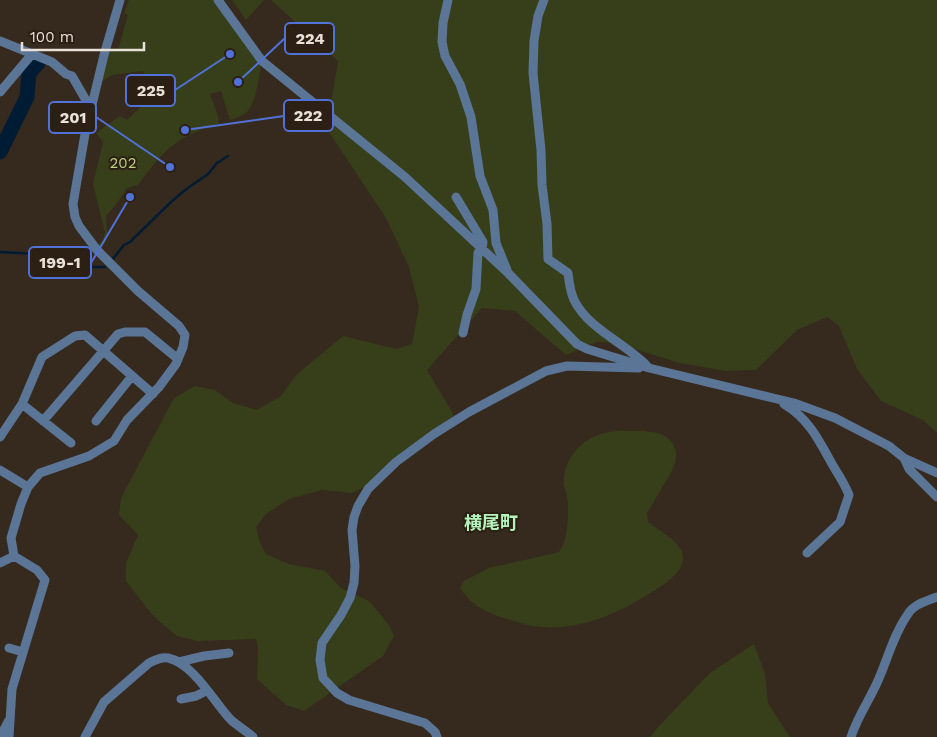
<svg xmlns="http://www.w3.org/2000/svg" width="937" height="737" viewBox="0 0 937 737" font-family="'Work Sans','Noto Sans JP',sans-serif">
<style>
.green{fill:#373f1a}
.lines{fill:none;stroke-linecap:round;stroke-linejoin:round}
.stream{stroke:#001c34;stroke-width:2.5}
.river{stroke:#001c34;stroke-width:15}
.minor{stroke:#5b7596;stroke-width:9}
.labels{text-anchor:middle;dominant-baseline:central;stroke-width:4;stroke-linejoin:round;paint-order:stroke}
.park-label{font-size:15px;fill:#bdd082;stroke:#2c1f14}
.quarter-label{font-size:18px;font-weight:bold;fill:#b3f4bc;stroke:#2c1f14}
.leader{fill:none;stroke:#5072d8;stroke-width:2}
.callout-dot{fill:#5072d8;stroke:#2c1f14;stroke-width:2}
.callout{fill:#2c1f14;stroke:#5072d8;stroke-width:2}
.callout-label{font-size:16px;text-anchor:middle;font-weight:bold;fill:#e9e0d8}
</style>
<rect width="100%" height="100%" fill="#36291d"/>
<path class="green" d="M 129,0 L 218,0 L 262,61 C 259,75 257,100 248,111 C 243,116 236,118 230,120 L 221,91 L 210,94 L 218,116 L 219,124 C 177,135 163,151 138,185 L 127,188 L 115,206 L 106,216 L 107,232 L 105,243 L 97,250 L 95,247 L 103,241 L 105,232 L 93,184 L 103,142 L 96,133 L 120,116 L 127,120 L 148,100 L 152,93 L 143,71 L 112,75 L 101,82 L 109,49 L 118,50 L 128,15 L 124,13 Z
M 232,0 L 264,0 L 246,20 Z
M 271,0 L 937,0 L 937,433 L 923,420 L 881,401 L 857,369 L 839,326 L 827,317 L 797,330 L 756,370 L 726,371 L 680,363 L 615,343 L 596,342 L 566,355 L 515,311 L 482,308 L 427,370 L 452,412 L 455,421 L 368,485 L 352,493 L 322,490 L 289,499 L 266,514 L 256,527 L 260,543 L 266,554 L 289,564 L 325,571 L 341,588 L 369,601 L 389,625 L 394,636 L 383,656 L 304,711 L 286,705 L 257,679 L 258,648 L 256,639 L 198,641 L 177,636 L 158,620 L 150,612 L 126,581 L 126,563 L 138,535 L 119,515 L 121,498 L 174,398 L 195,386 L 215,390 L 233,403 L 257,410 L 281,396 L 296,375 L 343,336 L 396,349 L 412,344 L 419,307 L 409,267 L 386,218 L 317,114 L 332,98 L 338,61 Z
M 644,431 C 649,432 658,432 663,435 C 688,450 672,472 661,489 C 657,497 652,505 647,513 L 648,522 C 659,531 681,541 683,556 C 685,570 666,584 655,590 C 620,613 577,633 533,626 C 524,625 516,621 507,619 C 486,612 473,607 460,588 L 464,581 L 489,568 L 559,552 C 568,540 568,519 568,504 C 568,498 565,491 564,485 C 562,459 583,436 609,432 C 620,430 632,431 644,431 Z
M 754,644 L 765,674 L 768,703 L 790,737 L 650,737 L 659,726 L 710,673 Z"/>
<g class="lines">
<path class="stream" d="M 0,252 L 38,254 L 53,252 L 77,267 L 105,267
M 112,260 L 124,245 L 130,242 L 171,202 L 185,190 L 208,174 L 217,163 L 228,156"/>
<path class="river" d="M 0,152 L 27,97 L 29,73 L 38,63"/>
<path class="minor" d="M 218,0 L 262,61 L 405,177 L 508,273 L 577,344 L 587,349 L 649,368 L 794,403 L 835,418 L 889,446 L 904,458 L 937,473
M 448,0 L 443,23 L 442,42 L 445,56 L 460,84 L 471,117 L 480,176 L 493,210 L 496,243 L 507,270
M 544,0 L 538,16 L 534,41 L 533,73 L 541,150 L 542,185 L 547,224 L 548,259 L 568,273 C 569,282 570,291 574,300 C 589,330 626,343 648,367
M 0,41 L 52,62 L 66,74 L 72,76 L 91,109
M 0,92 L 32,54
M 81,107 L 91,109 L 83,111
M 456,197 L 483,242 L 482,249 L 478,253 L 476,289 L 467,315 L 463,333
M 784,404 C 808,418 819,440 832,464 C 838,474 845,484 849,495 L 840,522 L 807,553
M 43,421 L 118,334 L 125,332 L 145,332 L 178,359
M 96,421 L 132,376
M 0,437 L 22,404
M 71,443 L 22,404 L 42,357 L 75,336 L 85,335 L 153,394
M 904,458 L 909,469 L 937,497
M 0,470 L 28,487
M 14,556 L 11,538 L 21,504 L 28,487 L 40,473 L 89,456 L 114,441 L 127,420 L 159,387 L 176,364 L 183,347 L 185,335 L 179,326 L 138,291 L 97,250 L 79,226 L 75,217 L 73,204 L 85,134 L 104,55 L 120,0
M 0,563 L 14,556
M 9,648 L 23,652
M 179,662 L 204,656 L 229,653
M 181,699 L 196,696 L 206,691
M 0,737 L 9,720
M 9,737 L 12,689 L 45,580 L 37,570 L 14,556
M 85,737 L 104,702 L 149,663 C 155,660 161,657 168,658 C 193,663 214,702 231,720 C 238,726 246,731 253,737
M 437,737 L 435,732 L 425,723 L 349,700 L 337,693 L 323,678 L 320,660 L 322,643 L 341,615 L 350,598 L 354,583 L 355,566 L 352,530 L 354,517 L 358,506 L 368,489 L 396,462 L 434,434 L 469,412 L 546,371 L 567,366 L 639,368
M 851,737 C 857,718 868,702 876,685 C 887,662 893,635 908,614 C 914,604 927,601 937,597"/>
</g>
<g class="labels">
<g class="park-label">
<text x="123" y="163">202</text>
</g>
<g class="quarter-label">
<text x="491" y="522">横尾町</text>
</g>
</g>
<path class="leader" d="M238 82L285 38M230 54L175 90M185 130L284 116M170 167L96 117M130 197L91 263"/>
<g class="callout-dot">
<circle cx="238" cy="82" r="5"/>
<circle cx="230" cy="54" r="5"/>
<circle cx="185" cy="130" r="5"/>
<circle cx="170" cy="167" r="5"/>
<circle cx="130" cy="197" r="5"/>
</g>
<g class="callout">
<rect x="285" y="23" width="49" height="31" rx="5"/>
<rect x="126" y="75" width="49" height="31" rx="5"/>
<rect x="284" y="100" width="49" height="31" rx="5"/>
<rect x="49" y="102" width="47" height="31" rx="5"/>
<rect x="29" y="247" width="62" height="31" rx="5"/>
</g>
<g class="callout-label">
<text x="310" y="44">224</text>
<text x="151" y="96">225</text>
<text x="308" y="121">222</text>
<text x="73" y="123">201</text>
<text x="60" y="268">199-1</text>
</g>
<path d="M22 42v8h122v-8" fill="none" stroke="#e9e0d8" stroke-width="2.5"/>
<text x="30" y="42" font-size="15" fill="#e9e0d8" stroke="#2c1f14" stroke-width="4" paint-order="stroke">100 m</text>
</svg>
